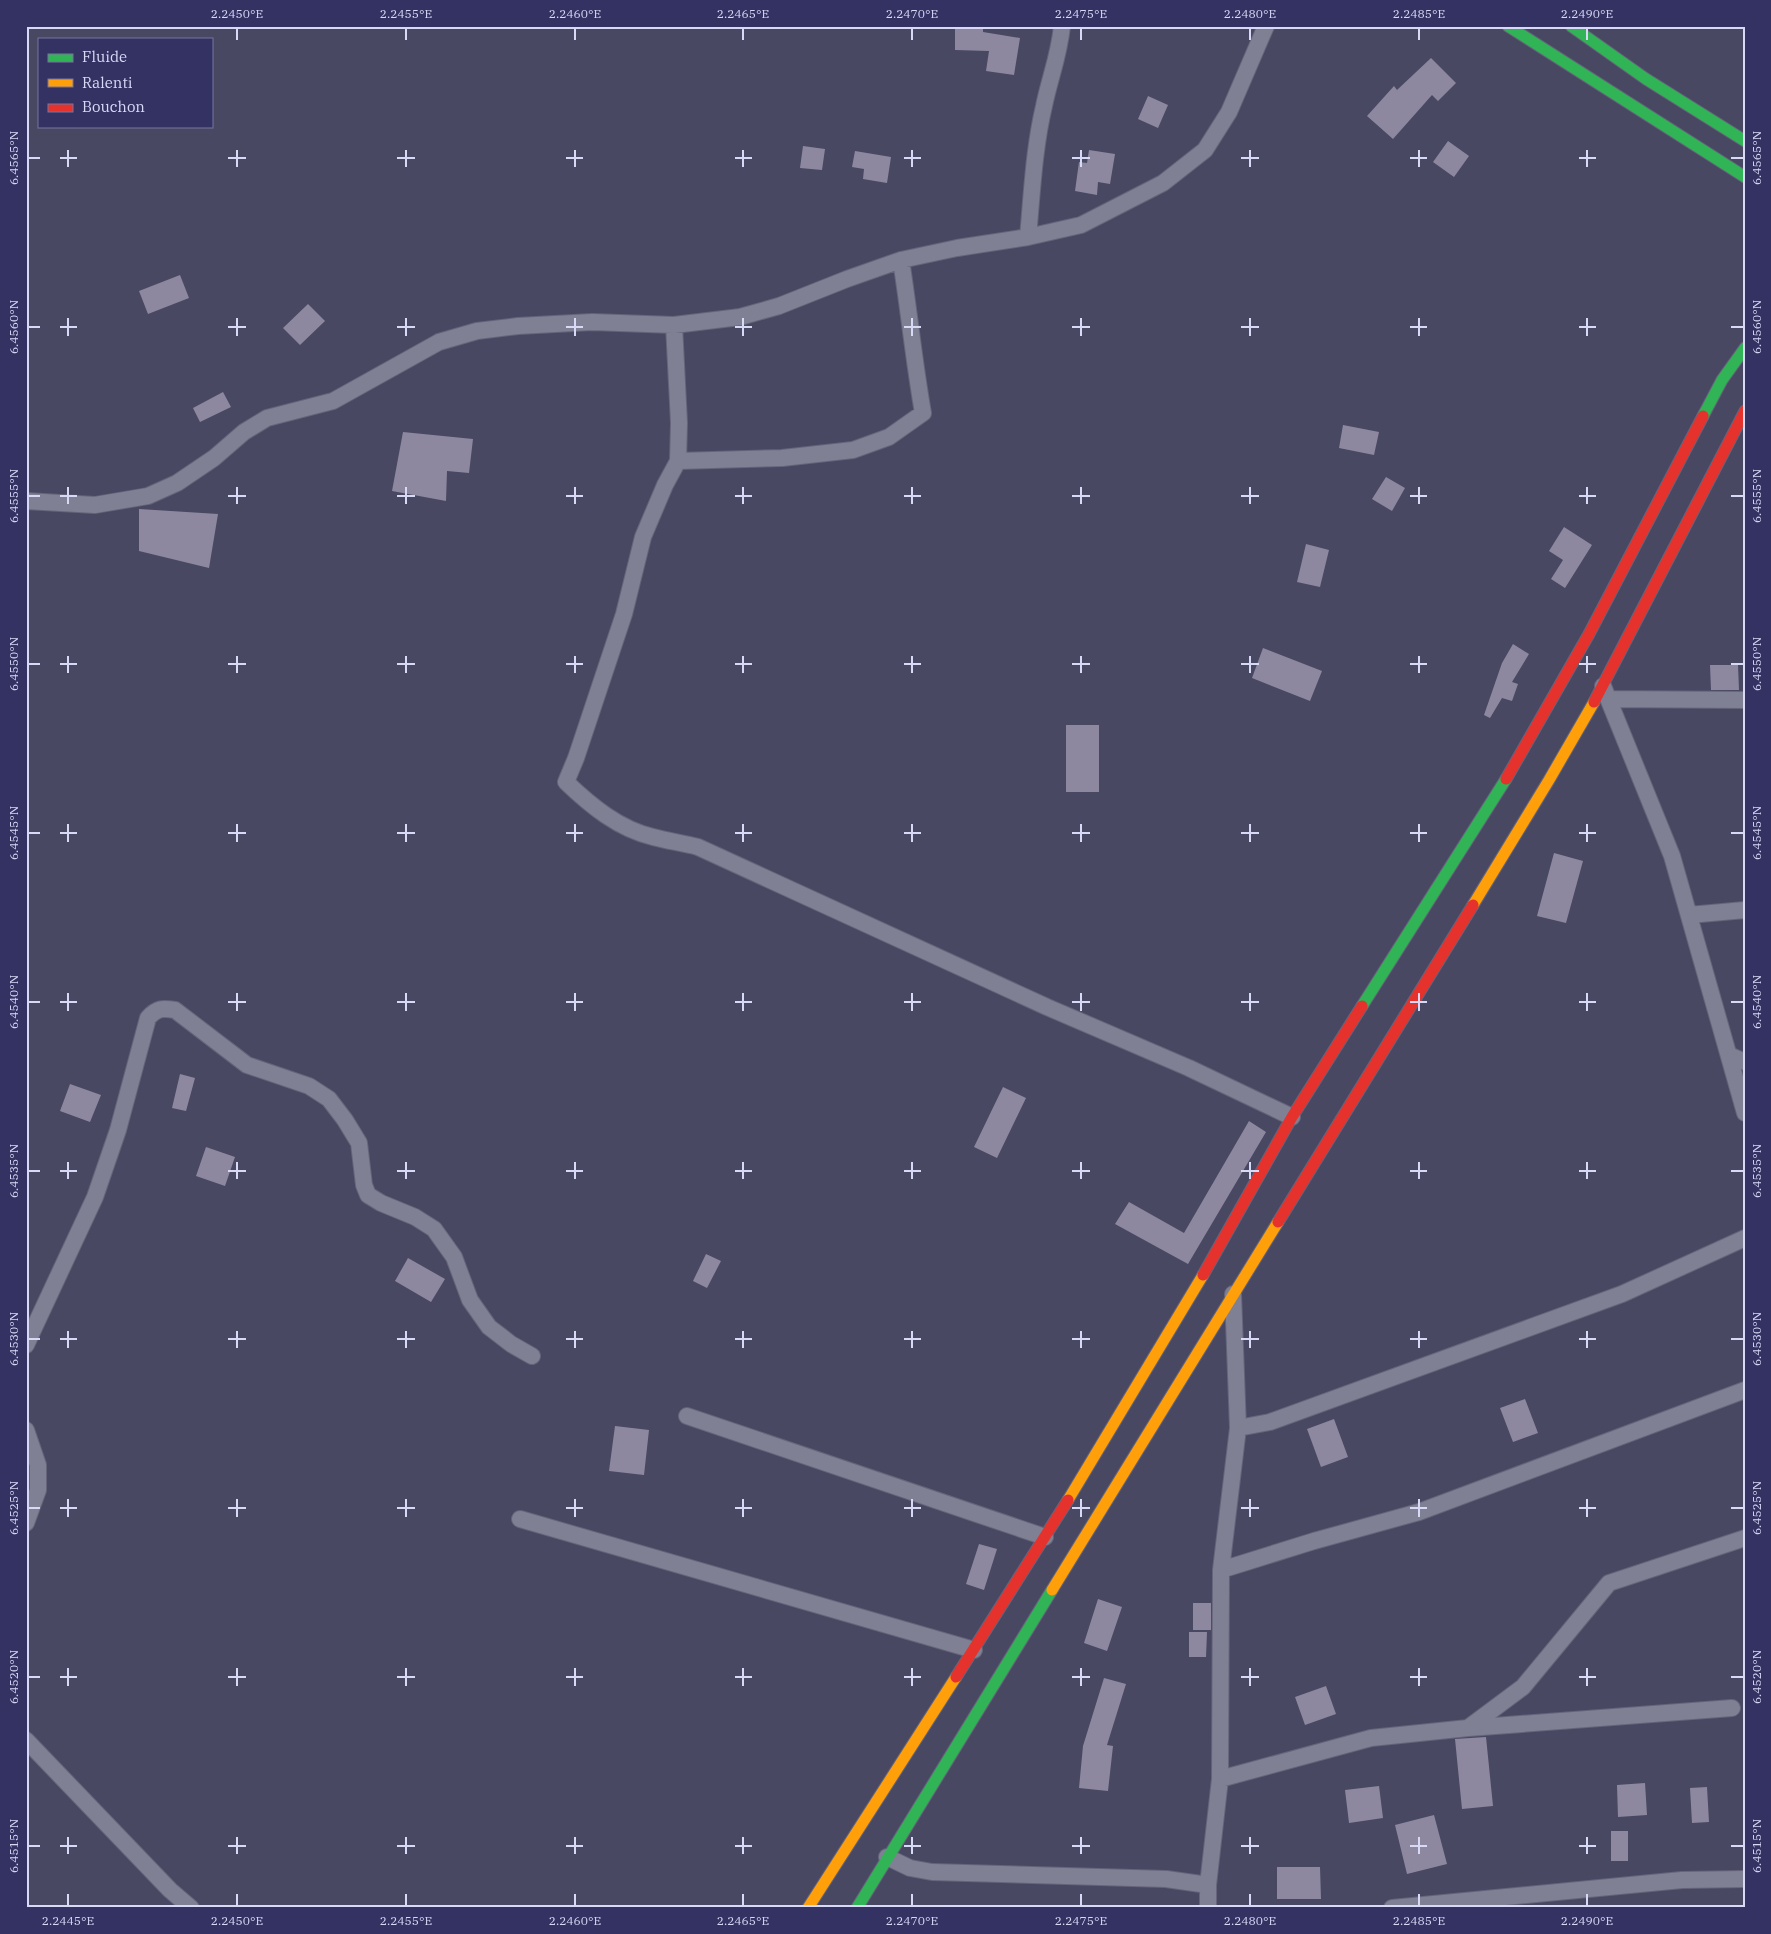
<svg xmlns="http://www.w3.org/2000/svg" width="1771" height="1934" viewBox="0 0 1771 1934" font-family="'IBM Plex Serif',serif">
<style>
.building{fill:#8d88a0}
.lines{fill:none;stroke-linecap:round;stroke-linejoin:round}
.street-casing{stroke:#65647b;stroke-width:18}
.fast-casing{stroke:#65647b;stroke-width:13}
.slow-casing{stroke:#65647b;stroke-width:13}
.jam-casing{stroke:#65647b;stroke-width:13}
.street{stroke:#808094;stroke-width:16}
.fast{stroke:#30b455;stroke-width:11}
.slow{stroke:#ff9f0a;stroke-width:11}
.jam{stroke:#e5322d;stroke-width:11}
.ticks{fill:none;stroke:#d8d9f7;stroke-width:2}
.neatline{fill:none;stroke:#d8d9f7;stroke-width:2}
.ticks-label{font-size:12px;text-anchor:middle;fill:#d8d9f7}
</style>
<rect width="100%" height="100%" fill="#484863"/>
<path class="building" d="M 955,26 L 983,26 L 983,32 L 1020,38 L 1014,75 L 986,71 L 989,51 L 955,50 Z
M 1431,58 L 1456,83 L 1438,101 L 1432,95 L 1393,139 L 1367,116 L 1394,86 L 1397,90 Z
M 1148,96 L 1168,105 L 1158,128 L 1138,119 Z
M 1448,141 L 1469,156 L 1454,177 L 1433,162 Z
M 803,146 L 825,149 L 822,170 L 800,168 Z
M 1089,150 L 1115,154 L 1110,184 L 1098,182 L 1097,195 L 1075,191 L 1079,162 L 1087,163 Z
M 855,151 L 891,157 L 887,183 L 863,179 L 864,169 L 852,167 Z
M 180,275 L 189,298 L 148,314 L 139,291 Z
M 308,304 L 325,321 L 300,345 L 283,328 Z
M 223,392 L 231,407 L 200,422 L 193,408 Z
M 1343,425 L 1379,432 L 1374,455 L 1339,448 Z
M 403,432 L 473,439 L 469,473 L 447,471 L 446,501 L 392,491 Z
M 1386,477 L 1405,488 L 1392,511 L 1372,499 Z
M 139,509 L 218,514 L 209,568 L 139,551 Z
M 1564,527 L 1592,545 L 1565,588 L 1551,579 L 1563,560 L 1549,551 Z
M 1306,544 L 1329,550 L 1320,587 L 1297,582 Z
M 1513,644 L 1529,654 L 1512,682 L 1518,684 L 1512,701 L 1502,698 L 1490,718 L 1484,715 L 1502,663 Z
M 1263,648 L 1322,671 L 1310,701 L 1252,678 Z
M 1710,665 L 1738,665 L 1739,690 L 1711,690 Z
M 1066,725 L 1099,725 L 1099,792 L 1066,792 Z
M 1554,853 L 1583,861 L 1566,923 L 1537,916 Z
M 180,1074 L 195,1078 L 186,1111 L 172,1108 Z
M 70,1084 L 101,1095 L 90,1122 L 60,1111 Z
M 1003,1087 L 1026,1098 L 997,1158 L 974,1147 Z
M 1249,1121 L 1266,1132 L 1188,1264 L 1115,1224 L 1129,1202 L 1184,1233 Z
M 206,1147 L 235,1157 L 225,1186 L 196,1176 Z
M 706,1254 L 721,1261 L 707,1288 L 693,1281 Z
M 408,1258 L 445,1279 L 431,1302 L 395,1281 Z
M 1525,1399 L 1538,1433 L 1513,1442 L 1500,1408 Z
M 1334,1419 L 1348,1457 L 1321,1467 L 1307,1429 Z
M 615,1426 L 649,1430 L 644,1475 L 609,1471 Z
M 979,1544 L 997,1549 L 984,1590 L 966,1584 Z
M 1098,1599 L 1122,1607 L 1107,1651 L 1084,1643 Z
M 1193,1603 L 1211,1603 L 1211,1630 L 1193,1630 Z
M 1189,1632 L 1207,1632 L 1206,1657 L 1189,1657 Z
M 1104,1678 L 1126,1684 L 1107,1745 L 1113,1746 L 1108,1791 L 1079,1788 L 1083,1746 Z
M 1326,1686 L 1336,1714 L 1305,1725 L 1295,1697 Z
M 1486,1737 L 1493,1806 L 1462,1809 L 1455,1739 Z
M 1645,1783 L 1647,1815 L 1618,1817 L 1617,1785 Z
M 1379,1786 L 1383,1818 L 1349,1823 L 1345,1790 Z
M 1707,1787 L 1709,1822 L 1692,1823 L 1690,1788 Z
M 1434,1815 L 1447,1864 L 1407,1874 L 1395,1825 Z
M 1611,1831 L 1628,1831 L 1628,1861 L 1611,1861 Z
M 1277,1867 L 1320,1867 L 1321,1899 L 1277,1899 Z"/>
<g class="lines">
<g class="street-casing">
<path id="street" d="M 1028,237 C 1032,193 1034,148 1044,106 C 1050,77 1059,56 1062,26
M 674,325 L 679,423 L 678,461 L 665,485 L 643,537 L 624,614 L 576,758 L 566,782 C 591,806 619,829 653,837 C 668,841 683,843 698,847 L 1047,1007 L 1189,1068 L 1292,1117
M 678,461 L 782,458 L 853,450 L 889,437 L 923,413 C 914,362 909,311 901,260
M 26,501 L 95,505 L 148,496 L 177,483 L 214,458 L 244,432 L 267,418 L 333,401 L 439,342 L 477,331 L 518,326 L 592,322 L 674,325 L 740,317 L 779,306 L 847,279 L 901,260 L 957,248 L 1028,237 L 1081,225 L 1163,183 L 1205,150 L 1229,112 L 1266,26
M 1603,686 L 1672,856 L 1745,1113
M 1608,699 L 1745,700
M 1689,915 L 1745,910
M 1729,1055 L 1745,1062
M 26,1345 L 95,1197 L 118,1130 L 148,1018 C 157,1008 162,1008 175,1010 L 247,1065 L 309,1086 L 329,1099 L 345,1120 L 359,1143 L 364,1185 L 368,1195 L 381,1203 L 415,1217 L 434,1229 L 454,1257 L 470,1300 L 489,1327 L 511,1344 L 532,1356
M 687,1416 L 1045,1537
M 1238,1428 L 1270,1422 L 1622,1294 L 1745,1238
M 26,1430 L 38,1465 L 38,1490 L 26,1523
M 520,1519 L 974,1650
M 1221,1570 L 1314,1541 L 1419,1512 L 1745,1390
M 1468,1728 L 1523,1687 L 1609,1583 L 1745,1538
M 26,1740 L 170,1890 L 191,1908
M 1220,1779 L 1371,1738 L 1468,1728 L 1732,1708
M 887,1857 L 910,1868 L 932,1872 L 1166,1879 L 1208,1885
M 1208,1908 L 1208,1885 L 1220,1779 L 1221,1570 L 1238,1428 L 1233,1294
M 1392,1908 L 1682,1880 L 1745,1879"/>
</g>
<g class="fast-casing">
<path id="fast" d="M 1508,26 L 1745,177
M 1571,26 L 1646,79 L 1745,141
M 1703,416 L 1722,380 L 1745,348
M 1362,1006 L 1506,779
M 857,1908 L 1052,1590"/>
</g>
<g class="slow-casing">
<path id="slow" d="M 1473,905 L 1549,780 L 1594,702
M 1068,1500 L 1203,1275
M 1052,1590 L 1278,1222
M 808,1908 L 956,1677"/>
</g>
<g class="jam-casing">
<path id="jam" d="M 1594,702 L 1745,411
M 1506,779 L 1589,634 L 1703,416
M 1278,1222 L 1473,905
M 1203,1275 L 1292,1117 L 1362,1006
M 956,1677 L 1068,1500"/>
</g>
<use href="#street" class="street"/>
<use href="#fast" class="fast"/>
<use href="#slow" class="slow"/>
<use href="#jam" class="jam"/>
</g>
<path class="ticks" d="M 237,28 L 237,40M 406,28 L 406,40M 575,28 L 575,40M 743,28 L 743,40M 912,28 L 912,40M 1081,28 L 1081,40M 1250,28 L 1250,40M 1419,28 L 1419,40M 1587,28 L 1587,40M 68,150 L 68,167M 237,150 L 237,167M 406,150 L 406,167M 575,150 L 575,167M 743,150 L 743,167M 912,150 L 912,167M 1081,150 L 1081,167M 1250,150 L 1250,167M 1419,150 L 1419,167M 1587,150 L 1587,167M 28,158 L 40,158M 60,158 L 77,158M 228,158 L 246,158M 397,158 L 415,158M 566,158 L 583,158M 735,158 L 752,158M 904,158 L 921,158M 1072,158 L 1090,158M 1241,158 L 1259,158M 1410,158 L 1427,158M 1579,158 L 1596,158M 1731,158 L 1744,158M 68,318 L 68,336M 237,318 L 237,336M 406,318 L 406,336M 575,318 L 575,336M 743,318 L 743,336M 912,318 L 912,336M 1081,318 L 1081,336M 1250,318 L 1250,336M 1419,318 L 1419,336M 1587,318 L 1587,336M 28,327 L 40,327M 60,327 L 77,327M 228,327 L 246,327M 397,327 L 415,327M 566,327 L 583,327M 735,327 L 752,327M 904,327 L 921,327M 1072,327 L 1090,327M 1241,327 L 1259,327M 1410,327 L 1427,327M 1579,327 L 1596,327M 1731,327 L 1744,327M 68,487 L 68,504M 237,487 L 237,504M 406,487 L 406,504M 575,487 L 575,504M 743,487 L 743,504M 912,487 L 912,504M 1081,487 L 1081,504M 1250,487 L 1250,504M 1419,487 L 1419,504M 1587,487 L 1587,504M 28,496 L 40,496M 60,496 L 77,496M 228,496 L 246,496M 397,496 L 415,496M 566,496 L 583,496M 735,496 L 752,496M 904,496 L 921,496M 1072,496 L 1090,496M 1241,496 L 1259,496M 1410,496 L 1427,496M 1579,496 L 1596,496M 1731,496 L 1744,496M 68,656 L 68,673M 237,656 L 237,673M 406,656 L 406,673M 575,656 L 575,673M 743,656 L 743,673M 912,656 L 912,673M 1081,656 L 1081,673M 1250,656 L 1250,673M 1419,656 L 1419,673M 1587,656 L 1587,673M 28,664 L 40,664M 60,664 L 77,664M 228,664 L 246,664M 397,664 L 415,664M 566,664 L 583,664M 735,664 L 752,664M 904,664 L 921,664M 1072,664 L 1090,664M 1241,664 L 1259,664M 1410,664 L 1427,664M 1579,664 L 1596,664M 1731,664 L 1744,664M 68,824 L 68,842M 237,824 L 237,842M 406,824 L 406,842M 575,824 L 575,842M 743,824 L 743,842M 912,824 L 912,842M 1081,824 L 1081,842M 1250,824 L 1250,842M 1419,824 L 1419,842M 1587,824 L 1587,842M 28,833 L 40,833M 60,833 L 77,833M 228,833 L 246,833M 397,833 L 415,833M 566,833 L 583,833M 735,833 L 752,833M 904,833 L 921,833M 1072,833 L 1090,833M 1241,833 L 1259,833M 1410,833 L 1427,833M 1579,833 L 1596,833M 1731,833 L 1744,833M 68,993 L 68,1011M 237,993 L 237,1011M 406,993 L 406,1011M 575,993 L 575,1011M 743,993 L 743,1011M 912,993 L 912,1011M 1081,993 L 1081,1011M 1250,993 L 1250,1011M 1419,993 L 1419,1011M 1587,993 L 1587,1011M 28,1002 L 40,1002M 60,1002 L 77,1002M 228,1002 L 246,1002M 397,1002 L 415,1002M 566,1002 L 583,1002M 735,1002 L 752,1002M 904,1002 L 921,1002M 1072,1002 L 1090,1002M 1241,1002 L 1259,1002M 1410,1002 L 1427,1002M 1579,1002 L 1596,1002M 1731,1002 L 1744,1002M 68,1162 L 68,1179M 237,1162 L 237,1179M 406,1162 L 406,1179M 575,1162 L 575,1179M 743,1162 L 743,1179M 912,1162 L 912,1179M 1081,1162 L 1081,1179M 1250,1162 L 1250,1179M 1419,1162 L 1419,1179M 1587,1162 L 1587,1179M 28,1171 L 40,1171M 60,1171 L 77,1171M 228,1171 L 246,1171M 397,1171 L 415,1171M 566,1171 L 583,1171M 735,1171 L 752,1171M 904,1171 L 921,1171M 1072,1171 L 1090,1171M 1241,1171 L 1259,1171M 1410,1171 L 1427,1171M 1579,1171 L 1596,1171M 1731,1171 L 1744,1171M 68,1331 L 68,1348M 237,1331 L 237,1348M 406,1331 L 406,1348M 575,1331 L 575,1348M 743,1331 L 743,1348M 912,1331 L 912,1348M 1081,1331 L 1081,1348M 1250,1331 L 1250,1348M 1419,1331 L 1419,1348M 1587,1331 L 1587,1348M 28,1339 L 40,1339M 60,1339 L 77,1339M 228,1339 L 246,1339M 397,1339 L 415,1339M 566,1339 L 583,1339M 735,1339 L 752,1339M 904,1339 L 921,1339M 1072,1339 L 1090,1339M 1241,1339 L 1259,1339M 1410,1339 L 1427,1339M 1579,1339 L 1596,1339M 1731,1339 L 1744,1339M 68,1499 L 68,1517M 237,1499 L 237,1517M 406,1499 L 406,1517M 575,1499 L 575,1517M 743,1499 L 743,1517M 912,1499 L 912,1517M 1081,1499 L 1081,1517M 1250,1499 L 1250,1517M 1419,1499 L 1419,1517M 1587,1499 L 1587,1517M 28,1508 L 40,1508M 60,1508 L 77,1508M 228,1508 L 246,1508M 397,1508 L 415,1508M 566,1508 L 583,1508M 735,1508 L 752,1508M 904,1508 L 921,1508M 1072,1508 L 1090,1508M 1241,1508 L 1259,1508M 1410,1508 L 1427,1508M 1579,1508 L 1596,1508M 1731,1508 L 1744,1508M 68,1668 L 68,1686M 237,1668 L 237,1686M 406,1668 L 406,1686M 575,1668 L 575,1686M 743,1668 L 743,1686M 912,1668 L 912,1686M 1081,1668 L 1081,1686M 1250,1668 L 1250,1686M 1419,1668 L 1419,1686M 1587,1668 L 1587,1686M 28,1677 L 40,1677M 60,1677 L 77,1677M 228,1677 L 246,1677M 397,1677 L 415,1677M 566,1677 L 583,1677M 735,1677 L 752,1677M 904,1677 L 921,1677M 1072,1677 L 1090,1677M 1241,1677 L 1259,1677M 1410,1677 L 1427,1677M 1579,1677 L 1596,1677M 1731,1677 L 1744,1677M 68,1837 L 68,1854M 237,1837 L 237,1854M 406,1837 L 406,1854M 575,1837 L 575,1854M 743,1837 L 743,1854M 912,1837 L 912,1854M 1081,1837 L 1081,1854M 1250,1837 L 1250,1854M 1419,1837 L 1419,1854M 1587,1837 L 1587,1854M 28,1846 L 40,1846M 60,1846 L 77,1846M 228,1846 L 246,1846M 397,1846 L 415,1846M 566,1846 L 583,1846M 735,1846 L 752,1846M 904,1846 L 921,1846M 1072,1846 L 1090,1846M 1241,1846 L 1259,1846M 1410,1846 L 1427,1846M 1579,1846 L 1596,1846M 1731,1846 L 1744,1846M 68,1894 L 68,1906M 237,1894 L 237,1906M 406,1894 L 406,1906M 575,1894 L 575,1906M 743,1894 L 743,1906M 912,1894 L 912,1906M 1081,1894 L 1081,1906M 1250,1894 L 1250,1906M 1419,1894 L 1419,1906M 1587,1894 L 1587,1906"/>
<rect width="1771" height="1934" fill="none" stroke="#343262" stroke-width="55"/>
<rect x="38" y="38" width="175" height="90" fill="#343262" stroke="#76759e"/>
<rect x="48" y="54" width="25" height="8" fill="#30b455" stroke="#76759e"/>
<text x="82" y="62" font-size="15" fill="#d8d9f7">Fluide</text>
<rect x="48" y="79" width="25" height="8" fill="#ff9f0a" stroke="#76759e"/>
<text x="82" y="88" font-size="15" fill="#d8d9f7">Ralenti</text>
<rect x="48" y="104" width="25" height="8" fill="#e5322d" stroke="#76759e"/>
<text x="82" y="112" font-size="15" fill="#d8d9f7">Bouchon</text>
<rect x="28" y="28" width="1716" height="1878" class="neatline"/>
<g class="ticks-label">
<text x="237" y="18">2.2450°E</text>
<text x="406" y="18">2.2455°E</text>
<text x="575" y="18">2.2460°E</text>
<text x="743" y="18">2.2465°E</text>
<text x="912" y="18">2.2470°E</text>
<text x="1081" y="18">2.2475°E</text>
<text x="1250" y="18">2.2480°E</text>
<text x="1419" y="18">2.2485°E</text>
<text x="1587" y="18">2.2490°E</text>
<text transform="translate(14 158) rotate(-90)" y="4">6.4565°N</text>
<text transform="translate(1757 158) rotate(-90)" y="4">6.4565°N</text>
<text transform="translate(14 327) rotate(-90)" y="4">6.4560°N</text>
<text transform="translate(1757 327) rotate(-90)" y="4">6.4560°N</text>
<text transform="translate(14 496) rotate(-90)" y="4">6.4555°N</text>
<text transform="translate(1757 496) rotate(-90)" y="4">6.4555°N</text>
<text transform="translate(14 664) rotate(-90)" y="4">6.4550°N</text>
<text transform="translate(1757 664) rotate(-90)" y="4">6.4550°N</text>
<text transform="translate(14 833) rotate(-90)" y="4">6.4545°N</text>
<text transform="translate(1757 833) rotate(-90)" y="4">6.4545°N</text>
<text transform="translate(14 1002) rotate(-90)" y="4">6.4540°N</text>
<text transform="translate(1757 1002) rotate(-90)" y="4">6.4540°N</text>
<text transform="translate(14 1171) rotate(-90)" y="4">6.4535°N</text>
<text transform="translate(1757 1171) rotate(-90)" y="4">6.4535°N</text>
<text transform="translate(14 1339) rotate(-90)" y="4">6.4530°N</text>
<text transform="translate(1757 1339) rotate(-90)" y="4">6.4530°N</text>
<text transform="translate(14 1508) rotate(-90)" y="4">6.4525°N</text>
<text transform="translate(1757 1508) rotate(-90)" y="4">6.4525°N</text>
<text transform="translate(14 1677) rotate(-90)" y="4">6.4520°N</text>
<text transform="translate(1757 1677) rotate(-90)" y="4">6.4520°N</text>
<text transform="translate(14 1846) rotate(-90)" y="4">6.4515°N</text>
<text transform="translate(1757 1846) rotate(-90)" y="4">6.4515°N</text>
<text x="68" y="1925">2.2445°E</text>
<text x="237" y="1925">2.2450°E</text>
<text x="406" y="1925">2.2455°E</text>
<text x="575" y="1925">2.2460°E</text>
<text x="743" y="1925">2.2465°E</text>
<text x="912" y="1925">2.2470°E</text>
<text x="1081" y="1925">2.2475°E</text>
<text x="1250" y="1925">2.2480°E</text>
<text x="1419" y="1925">2.2485°E</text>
<text x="1587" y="1925">2.2490°E</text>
</g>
</svg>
